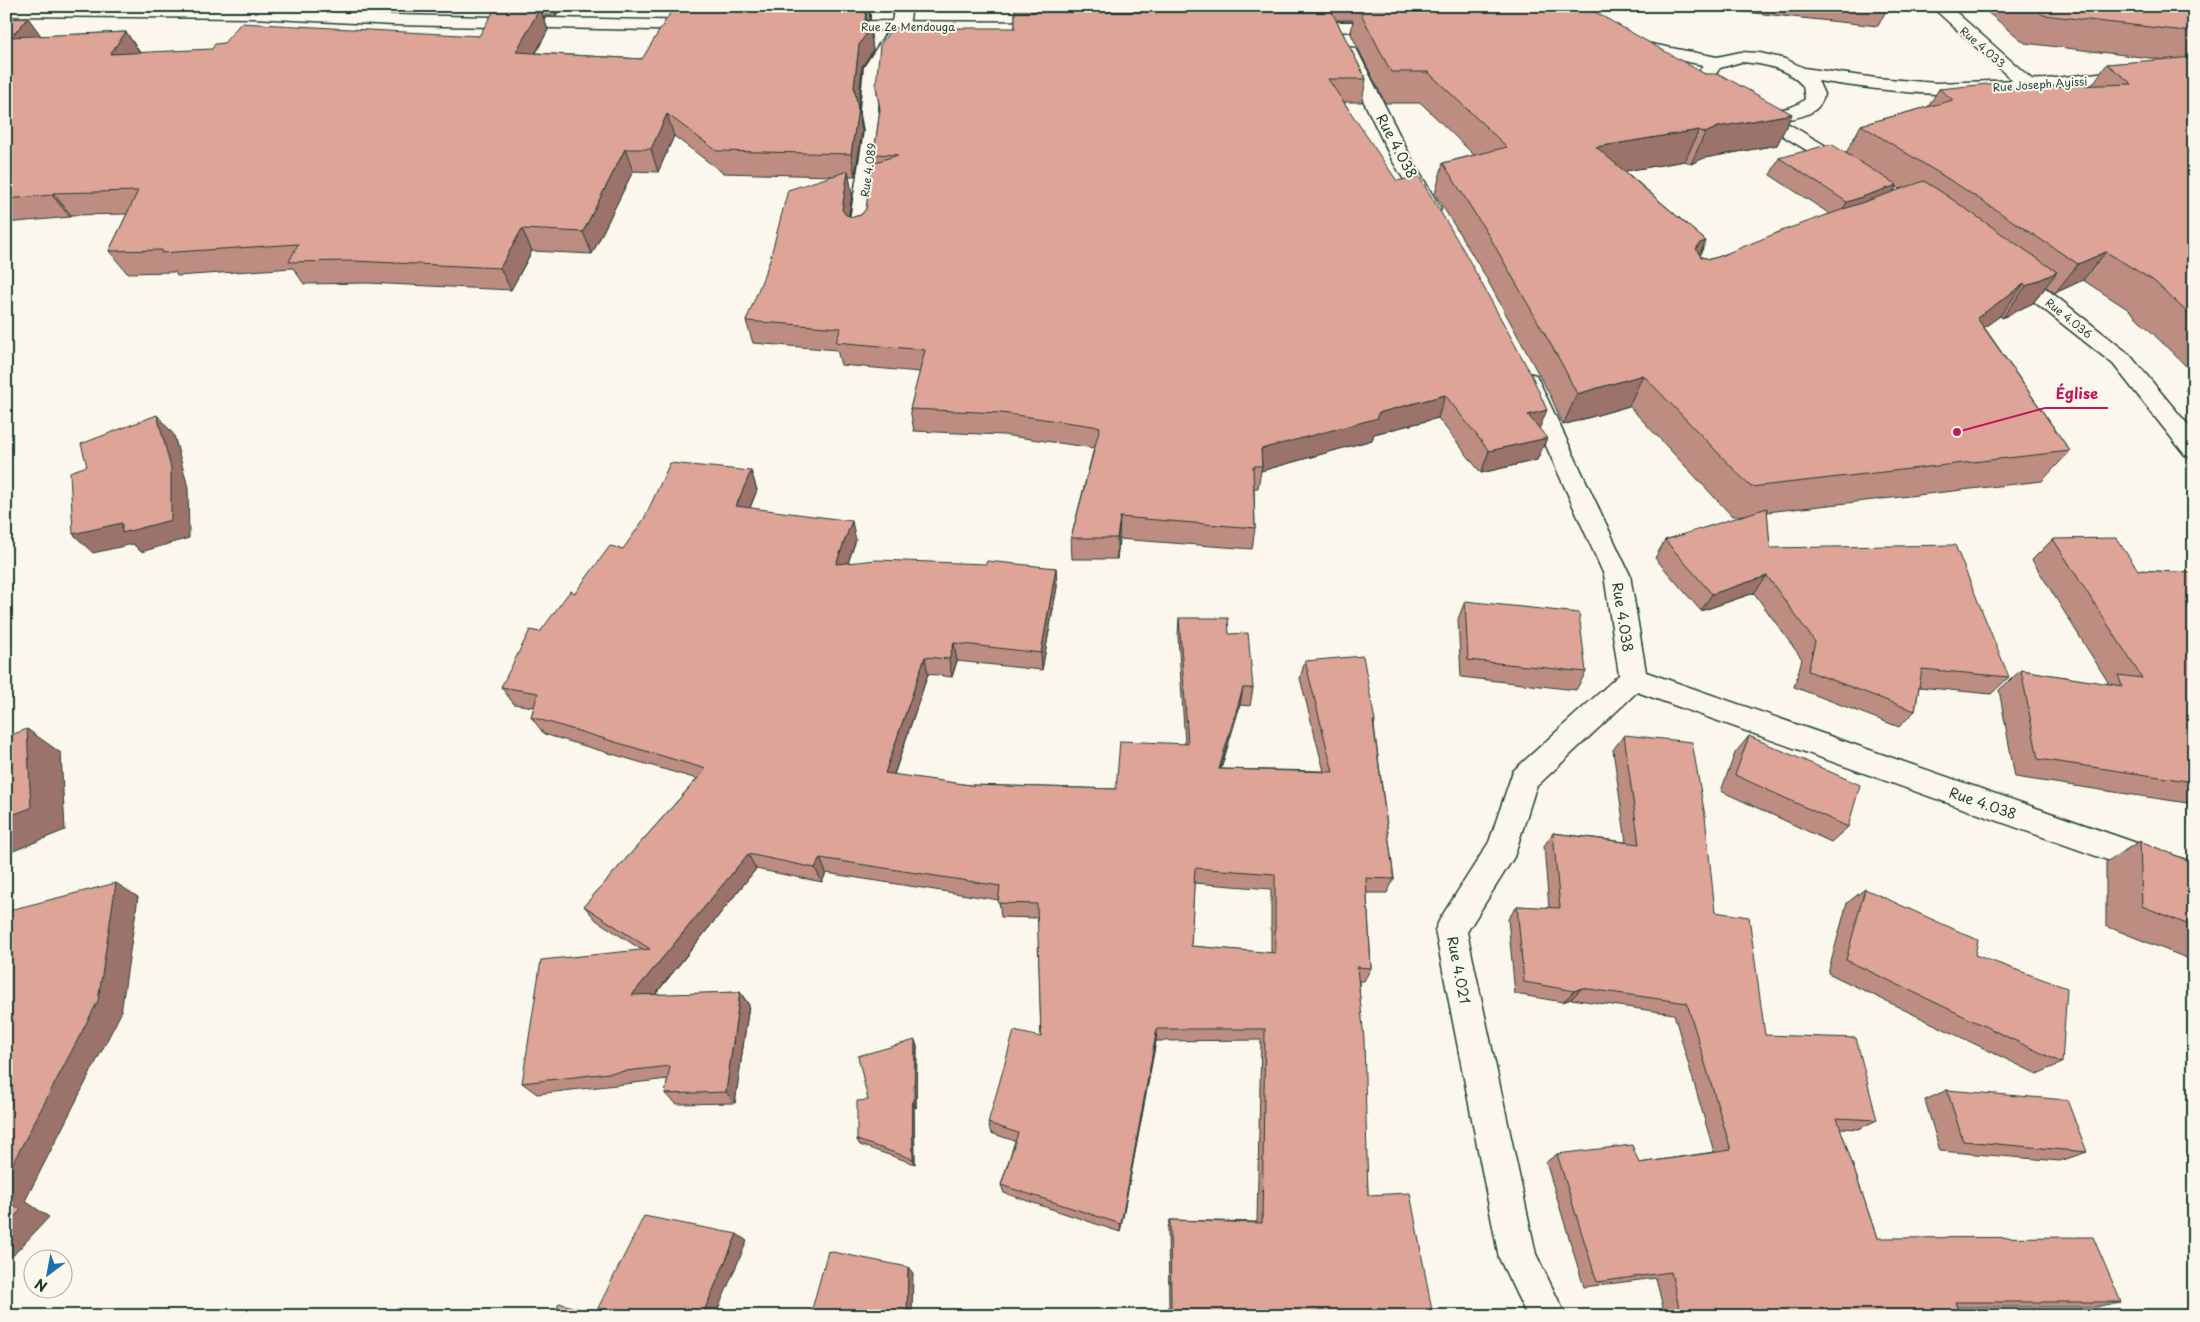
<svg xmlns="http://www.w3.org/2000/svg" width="2200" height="1322" viewBox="0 0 2200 1322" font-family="'Playpen Sans',sans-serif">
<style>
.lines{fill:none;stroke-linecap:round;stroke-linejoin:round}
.street-casing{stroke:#1f3d34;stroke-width:3}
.secondary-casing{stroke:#1f3d34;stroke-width:3}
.street{fill:#fbf7ec;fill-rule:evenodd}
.secondary{fill:#fbf7ec;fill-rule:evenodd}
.wall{fill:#be8d82;stroke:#1f3d34;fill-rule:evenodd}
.shaded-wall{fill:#9b736a;stroke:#1f3d34}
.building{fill:#dda497;stroke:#1f3d34;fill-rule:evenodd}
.labels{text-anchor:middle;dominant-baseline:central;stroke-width:4;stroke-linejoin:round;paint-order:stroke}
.far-street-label{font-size:11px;fill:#1f3d34;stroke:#fbf7ec}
.street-label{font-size:14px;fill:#1f3d34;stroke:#fbf7ec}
.leader{fill:none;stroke:#c2185b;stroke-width:2}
.callout-dot{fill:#c2185b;stroke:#fbf7ec;stroke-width:2}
.callout-label{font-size:15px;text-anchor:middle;font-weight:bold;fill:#c2185b;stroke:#fbf7ec;stroke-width:4;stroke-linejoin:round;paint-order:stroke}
</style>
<rect width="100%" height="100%" fill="#fbf7ec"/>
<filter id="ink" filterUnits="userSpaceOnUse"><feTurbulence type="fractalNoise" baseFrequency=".02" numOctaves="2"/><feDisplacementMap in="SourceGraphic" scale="10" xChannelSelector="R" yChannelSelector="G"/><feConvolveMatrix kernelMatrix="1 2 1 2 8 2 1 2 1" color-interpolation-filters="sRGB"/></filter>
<g filter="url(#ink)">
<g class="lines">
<g class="street-casing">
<path id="street" d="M 895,6 L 912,6 L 909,26 L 882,67 L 878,109 L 882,131 L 868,232 L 865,236 L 858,238 L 851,236 L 848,232 L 864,131 L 860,109 L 864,67 L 891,26 Z
M 1931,6 L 1949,6 L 2035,82 L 2038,86 L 2035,90 L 2029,91 L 2023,90 Z
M 1349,47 L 1355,48 L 1358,52 L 1412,160 L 1441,209 L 1438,213 L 1431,215 L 1424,213 L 1392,160 L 1340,52 L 1343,48 Z
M 1528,373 L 1536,375 L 1539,381 L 1630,575 L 1646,672 L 2194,863 L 2194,891 L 1637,692 L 1536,787 L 1514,857 L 1467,932 L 1536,1254 L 1566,1316 L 1527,1316 L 1499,1258 L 1435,930 L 1440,919 L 1489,842 L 1513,771 L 1619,675 L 1604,575 L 1517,381 L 1520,375 Z"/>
</g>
<g class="secondary-casing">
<path id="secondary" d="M 6,6 L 253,8 L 395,15 L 700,21 L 706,22 L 709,26 L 706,30 L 700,31 L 395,25 L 253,18 L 6,16 Z
M 830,21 L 1052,22 L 1058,23 L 1061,27 L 1058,31 L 1052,32 L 824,30 L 821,26 L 824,22 Z
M 1302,22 L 1389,22 L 1395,23 L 1398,27 L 1395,31 L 1389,32 L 1296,31 L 1293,27 L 1296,23 Z
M 1626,39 L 1717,57 L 1741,52 L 1760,53 L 1785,59 L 1804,68 L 1876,78 L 1936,83 L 2046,79 L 2194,62 L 2194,72 C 2109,85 2021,98 1935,94 C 1896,92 1857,87 1818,81 L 1824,94 C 1821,114 1799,118 1782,120 L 1855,163 L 1858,167 L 1855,171 L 1848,173 L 1841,171 L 1750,116 L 1734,111 L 1713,102 L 1704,93 L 1695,78 L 1703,65 L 1620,48 L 1617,44 L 1620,40 ZM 1741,62 C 1765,64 1787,68 1803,86 L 1805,99 C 1782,121 1726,106 1713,78 L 1720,68 Z
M 2009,266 L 2017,268 L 2043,286 L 2129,354 L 2194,432 L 2194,458 L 2185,455 L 2113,364 L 2027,296 L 2001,278 L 1998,273 L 2001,268 Z"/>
</g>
<use href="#street" class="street"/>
<use href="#secondary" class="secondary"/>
</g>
<path class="wall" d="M 365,6 L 397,6 L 391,13 L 377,12 Z
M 509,6 L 561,6 L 556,16 L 543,16 L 548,30 L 536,53 L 642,59 L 684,11 L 682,6 L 871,6 L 870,20 L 867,20 L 868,28 L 870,28 L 873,50 L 862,67 L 858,108 L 862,131 L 855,176 L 849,176 L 852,194 L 849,216 L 853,217 L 861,215 L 866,209 L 875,162 L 874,154 L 880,110 L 876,86 L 1015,28 L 1015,6 L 1611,6 L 1574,10 L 1705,74 L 1792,114 L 1777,145 L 1704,158 L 1691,164 L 1685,161 L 1625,171 L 1706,241 L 1700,255 L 1701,257 L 1710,259 L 1718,257 L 1830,214 L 1770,175 L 1779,158 L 1846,153 L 1861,125 L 1928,107 L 1939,89 L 2004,88 L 2092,85 L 2107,64 L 2166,60 L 2025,43 L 1980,6 L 2194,6 L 2194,374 L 2129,310 L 2083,280 L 2055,293 L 2046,287 L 2033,303 L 2002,318 L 2000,316 L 1984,327 L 2070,451 L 2042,481 L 1767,512 L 1770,548 L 2009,677 L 1991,694 L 1919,687 L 1915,711 L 1899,727 L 1794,687 L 1802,659 L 1754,593 L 1701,611 L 1655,558 L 1665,540 L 1747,515 L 1732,516 L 1629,406 L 1563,425 L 1551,397 L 1483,272 L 1435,194 L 1443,163 L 1474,155 L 1421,103 L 1385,103 L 1351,34 L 1353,20 L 1336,20 L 1366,79 L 1362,102 L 1344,102 L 1539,429 L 1547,438 L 1537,460 L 1481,473 L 1438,418 L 1374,434 L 1372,440 L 1261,471 L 1258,488 L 1254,488 L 1255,528 L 1252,549 L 1119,539 L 1117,559 L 1072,559 L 1071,538 L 1094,448 L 1003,435 L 914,431 L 910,409 L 920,372 L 841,365 L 837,350 L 753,343 L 746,321 L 832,176 L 723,173 L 674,136 L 658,172 L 633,171 L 592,254 L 532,251 L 511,290 L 368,283 L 304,284 L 293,268 L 177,276 L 175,272 L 127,273 L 109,251 L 127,214 L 71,215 L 70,217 L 6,223 L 6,16 L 8,18 L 7,19 L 28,18 L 41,36 L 126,32 L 140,53 L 479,36 L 510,8 ZM 1897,187 L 1901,189 L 1893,192 Z
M 1744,6 L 1886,6 L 1887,9 L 1878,26 L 1744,12 Z
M 2194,381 L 2194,399 L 2185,390 Z
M 751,471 L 757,490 L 750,508 L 856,540 L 848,563 L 1056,568 L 1057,587 L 1042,670 L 957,661 L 952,677 L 928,674 L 894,775 L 970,785 L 1116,789 L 1185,743 L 1178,636 L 1179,618 L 1229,634 L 1253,688 L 1250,706 L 1240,705 L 1221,769 L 1324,771 L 1300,678 L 1305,661 L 1375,721 L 1374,726 L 1394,879 L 1387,893 L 1367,893 L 1371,968 L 1364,981 L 1359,981 L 1368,1195 L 1433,1316 L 1130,1316 L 1131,1313 L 1169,1309 L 1168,1228 L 1170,1220 L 1257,1222 L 1261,1040 L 1156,1041 L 1120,1232 L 1004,1193 L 1001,1185 L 1015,1141 L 991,1133 L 988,1123 L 1041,1037 L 1038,918 L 1001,917 L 999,900 L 826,873 L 822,882 L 756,869 L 655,995 L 740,992 L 749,1005 L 735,1103 L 677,1104 L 665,1094 L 668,1079 L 537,1094 L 522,1083 L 642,950 L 596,920 L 584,906 L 697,779 L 544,734 L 531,717 L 534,707 L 514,704 L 501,687 L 540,632 L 575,593 ZM 1194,883 L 1271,889 L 1271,953 L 1191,946 Z
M 2053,539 L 2138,570 L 2194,573 L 2194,804 L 2015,777 L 1999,690 L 2021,670 L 2106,684 L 2108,682 L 2032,560 Z
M 1465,601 L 1586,672 L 1576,690 L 1461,677 L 1458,619 Z
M 1624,735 L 1715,912 L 1765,1035 L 1877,1120 L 1858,1129 L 1840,1128 L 1877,1238 L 2121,1302 L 2095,1307 L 1957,1307 L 1960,1316 L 1665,1316 L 1656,1278 L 1584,1287 L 1546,1162 L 1557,1154 L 1639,1163 L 1714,1152 L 1674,1014 L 1571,999 L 1563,1002 L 1515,994 L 1508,919 L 1517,906 L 1549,908 L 1544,846 L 1553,833 L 1626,842 L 1613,750 Z
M 1749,736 L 1848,827 L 1831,842 L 1721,791 L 1735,753 Z
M 2140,841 L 2194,863 L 2194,961 L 2106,926 L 2106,862 Z
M 1865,889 L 1975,955 L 2062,1063 L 2037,1074 L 1828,973 L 1847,903 Z
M 917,1046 L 916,1108 L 914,1107 L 915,1164 L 860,1145 L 857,1140 L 868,1100 Z
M 1947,1090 L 2087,1152 L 2060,1161 L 1940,1151 L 1925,1100 Z"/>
<path class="shaded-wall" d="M 388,6 L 397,6 L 391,13 Z
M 552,6 L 561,6 L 556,16 Z
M 868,6 L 871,6 L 870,20 Z
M 540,8 L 548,30 L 524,74 L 516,52 Z
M 866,12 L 868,30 L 870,28 L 873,50 L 862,67 L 858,109 L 854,87 L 859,45 L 864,28 Z
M 28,18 L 44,40 L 11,37 Z
M 126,32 L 141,54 L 110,54 Z
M 858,109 L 862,131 L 855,176 L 851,154 Z
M 667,114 L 674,136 L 658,172 L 651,149 Z
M 1792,114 L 1777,145 L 1704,158 L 1691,164 L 1705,133 L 1718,127 Z
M 1699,130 L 1685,161 L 1585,178 L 1596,147 Z
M 625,149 L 633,171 L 592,254 L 583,232 Z
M 848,171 L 852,194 L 846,233 L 842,210 Z
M 1897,185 L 1887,202 L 1838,218 L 1847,202 Z
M 53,193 L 71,215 L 70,217 L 52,195 Z
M 522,229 L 532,251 L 511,290 L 500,268 Z
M 1706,241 L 1691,272 L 1696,249 L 1700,243 Z
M 2106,252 L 2083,280 L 2055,293 L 2078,264 Z
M 2057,272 L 2033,303 L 2002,318 L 2026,286 Z
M 2024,284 L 2000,316 L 1954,349 L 1977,318 Z
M 1643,375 L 1629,406 L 1563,425 L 1577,394 Z
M 1445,395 L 1438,418 L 1374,434 L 1372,440 L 1261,471 L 1262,466 L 1261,449 L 1378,413 Z
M 1547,410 L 1538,432 L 1528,415 Z
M 157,415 L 174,435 L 188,487 L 189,538 L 141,552 L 133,544 L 93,553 L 73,534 Z
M 1547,438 L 1537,460 L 1481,473 L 1489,451 Z
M 751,471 L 757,490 L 743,525 L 736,506 Z
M 1120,517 L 1119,539 L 1117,559 L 1117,538 Z
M 852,521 L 856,540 L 841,582 L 836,564 Z
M 1056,568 L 1057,587 L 1042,670 L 1041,653 Z
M 1767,576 L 1754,593 L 1701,611 L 1712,594 Z
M 954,643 L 957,661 L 952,677 L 949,659 Z
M 925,657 L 928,674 L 889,789 L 885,773 Z
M 1243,688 L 1240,705 L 1216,785 L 1219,769 Z
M 27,729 L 61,753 L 65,830 L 6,854 L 6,817 Z
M 748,854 L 756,869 L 644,1008 L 632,995 Z
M 820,858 L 826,873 L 822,882 L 815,868 Z
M 116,883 L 138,897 L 121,1013 L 25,1201 L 49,1217 L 6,1263 L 6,1176 Z
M 1582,988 L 1571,999 L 1563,1002 L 1574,991 Z
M 740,992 L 749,1005 L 735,1103 L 726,1092 Z
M 1157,1029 L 1156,1041 L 1120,1232 L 1121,1224 Z
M 915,1040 L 917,1046 L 916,1108 L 914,1103 Z
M 912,1102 L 914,1107 L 915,1164 L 913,1159 Z
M 737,1234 L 747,1241 L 715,1316 L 702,1316 Z
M 908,1267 L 913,1273 L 912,1316 L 907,1316 Z
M 889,1312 L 893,1316 L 888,1316 Z"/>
<path class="building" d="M 1357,6 L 1546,6 L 1595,12 L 1705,74 L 1719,74 L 1792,114 L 1718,127 L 1705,133 L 1699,130 L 1596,147 L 1706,241 L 1700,243 L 1696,249 L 1701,257 L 1710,259 L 1718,257 L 1784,230 L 1924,181 L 1943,193 L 2057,272 L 2026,286 L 2024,284 L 1977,318 L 2070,451 L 1751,487 L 1643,375 L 1577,394 L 1563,366 L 1492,241 L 1443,163 L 1507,147 L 1428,72 L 1391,72 Z
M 1860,6 L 1886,6 L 1887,9 Z
M 2032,6 L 2194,6 L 2194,32 L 2043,15 Z
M 496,7 L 540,8 L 516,52 L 642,59 L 672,10 L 866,12 L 864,28 L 870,28 L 859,45 L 854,87 L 858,109 L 851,154 L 717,151 L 667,114 L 651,149 L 625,149 L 583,232 L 522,229 L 500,268 L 354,261 L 289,262 L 298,244 L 161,253 L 162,250 L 109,251 L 138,191 L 53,193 L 52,195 L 6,199 L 6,19 L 28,18 L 11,37 L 126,32 L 110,54 L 212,49 L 215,44 L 224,43 L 241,23 L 479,36 Z
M 1015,12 L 1332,12 L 1366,79 L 1328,79 L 1397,181 L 1419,176 L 1464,251 L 1532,376 L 1547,410 L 1528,415 L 1547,438 L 1489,451 L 1445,395 L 1378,413 L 1378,418 L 1261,449 L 1262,466 L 1253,466 L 1255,528 L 1120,517 L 1117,538 L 1071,538 L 1100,427 L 1001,413 L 910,409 L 925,350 L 836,342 L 841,328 L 746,321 L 769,263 L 788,190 L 848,171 L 842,210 L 846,215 L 853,217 L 861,215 L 866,209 L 872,163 L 898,155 L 874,154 L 880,109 L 876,86 L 880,45 L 892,28 L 1015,28 Z
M 2194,57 L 2194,319 L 2154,281 L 2106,252 L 2078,264 L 1958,185 L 1861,125 L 1953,100 L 1939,89 L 1998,83 L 2004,88 L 2132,84 L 2107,64 Z
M 1831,144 L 1897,185 L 1847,202 L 1779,158 Z
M 157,415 L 171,468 L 171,520 L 122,533 L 122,523 L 73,534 L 70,472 L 87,466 L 81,444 Z
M 670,463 L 751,471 L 736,506 L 852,521 L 836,564 L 877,560 L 986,564 L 987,561 L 1056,568 L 1041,653 L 954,643 L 949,659 L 925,657 L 885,773 L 970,785 L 1116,789 L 1120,741 L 1188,744 L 1179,618 L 1228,618 L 1229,634 L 1248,633 L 1253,688 L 1243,688 L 1219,769 L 1333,772 L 1305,661 L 1363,656 L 1375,721 L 1373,721 L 1394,879 L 1366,878 L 1371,968 L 1357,967 L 1364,1039 L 1368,1195 L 1410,1193 L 1433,1316 L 1131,1316 L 1131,1313 L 1171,1309 L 1170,1220 L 1262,1223 L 1265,1029 L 1157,1029 L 1121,1224 L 1001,1185 L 1018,1133 L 988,1123 L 1014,1031 L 1041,1037 L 1037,904 L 998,903 L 1000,886 L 820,858 L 815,868 L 748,854 L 632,995 L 740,992 L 726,1092 L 665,1094 L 670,1066 L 522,1083 L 541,960 L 650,949 L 584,906 L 706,769 L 531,717 L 538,693 L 501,687 L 530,630 L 540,632 L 570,591 L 575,593 L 610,546 L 623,549 L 644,519 ZM 1195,868 L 1275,874 L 1275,953 L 1191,946 Z
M 1767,508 L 1770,548 L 1955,545 L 2009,677 L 1922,669 L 1915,711 L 1808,671 L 1815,642 L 1767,576 L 1712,594 L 1665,540 Z
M 2116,538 L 2138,570 L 2194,573 L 2194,782 L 2038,759 L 2021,670 L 2122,686 L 2118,675 L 2142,678 L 2053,539 Z
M 1465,601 L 1579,613 L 1586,672 L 1468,660 Z
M 27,729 L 31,808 L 6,817 L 6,737 Z
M 1624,735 L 1692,742 L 1705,816 L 1715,912 L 1749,917 L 1765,1035 L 1856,1038 L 1877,1120 L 1837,1118 L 1877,1238 L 2093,1237 L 2121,1302 L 1955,1302 L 1960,1316 L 1681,1316 L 1671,1272 L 1597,1282 L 1557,1154 L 1632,1145 L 1639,1163 L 1731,1150 L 1687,1003 L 1582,988 L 1574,991 L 1524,982 L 1517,906 L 1560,908 L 1553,833 L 1639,844 Z
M 1749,736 L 1860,785 L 1848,827 L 1735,775 Z
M 2140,841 L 2194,863 L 2194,927 L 2142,906 Z
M 116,883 L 98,1001 L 6,1176 L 6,911 Z
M 1865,889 L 1978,940 L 1975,955 L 2067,988 L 2062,1063 L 1846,960 Z
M 915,1040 L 914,1103 L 912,1102 L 913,1159 L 857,1140 L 857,1101 L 868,1100 L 858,1056 Z
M 1947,1090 L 2067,1100 L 2087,1152 L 1963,1141 Z
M 6,1200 L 21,1210 L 6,1225 Z
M 644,1216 L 737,1234 L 702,1316 L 554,1316 L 559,1303 L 595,1314 Z
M 828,1251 L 908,1267 L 907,1316 L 896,1316 L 889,1312 L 888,1316 L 810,1316 Z"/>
</g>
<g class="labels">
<g class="far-street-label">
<text x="908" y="26">Rue Ze Mendouga</text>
<text transform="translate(1983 47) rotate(41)">Rue 4.033</text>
<text transform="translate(2040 84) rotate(-4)">Rue Joseph Ayissi</text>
<text transform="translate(868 170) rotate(-82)">Rue 4.089</text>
<text transform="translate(2069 318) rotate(39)">Rue 4.036</text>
</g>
<g class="street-label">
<text transform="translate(1397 146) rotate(62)">Rue 4.038</text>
<text transform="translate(1623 617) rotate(81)">Rue 4.038</text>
<text transform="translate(1983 803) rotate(19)">Rue 4.038</text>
<text transform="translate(1459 970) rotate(79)">Rue 4.021</text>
</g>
</g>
<path class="leader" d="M1957 432L2045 408H2108"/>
<circle class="callout-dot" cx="1957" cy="432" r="5"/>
<g class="callout-label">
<text x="2077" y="399">Église</text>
</g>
<rect width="2200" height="1322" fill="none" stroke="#fbf7ec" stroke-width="25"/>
<rect x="12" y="12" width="2175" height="1297" fill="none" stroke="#1f3d34" stroke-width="2" filter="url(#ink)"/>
<g transform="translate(48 1274) rotate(212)"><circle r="24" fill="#fbf7ec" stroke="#a3ada2"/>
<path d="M0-4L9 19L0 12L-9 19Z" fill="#1f6fb2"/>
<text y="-8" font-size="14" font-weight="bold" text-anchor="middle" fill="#1f3d34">N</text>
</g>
</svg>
